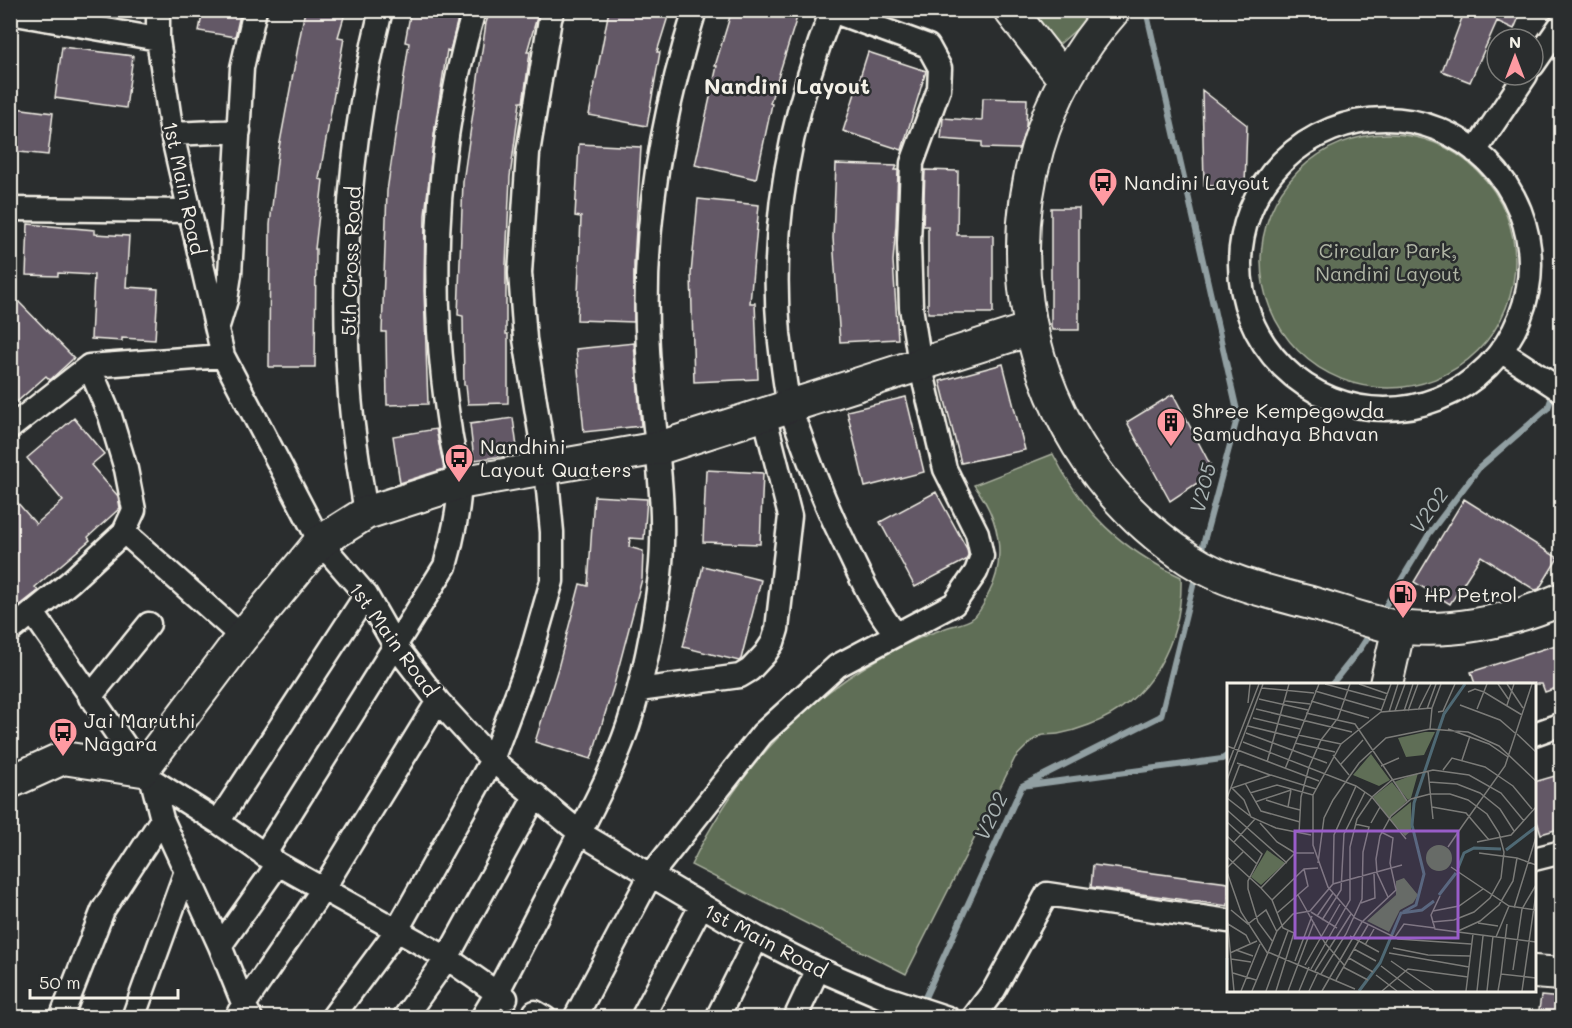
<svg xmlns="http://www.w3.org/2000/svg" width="1572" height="1028" viewBox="0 0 1572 1028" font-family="Mali,sans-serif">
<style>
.green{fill:#5f6e56;stroke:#aab09f;stroke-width:1.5}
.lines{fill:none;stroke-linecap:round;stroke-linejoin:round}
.stream{stroke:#919fa2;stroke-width:6}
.building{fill:#645866;stroke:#f4f1e8;stroke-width:1.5}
.street-casing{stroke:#f4f1e8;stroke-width:27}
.secondary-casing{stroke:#f4f1e8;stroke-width:36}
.street{stroke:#2a2d2e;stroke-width:22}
.secondary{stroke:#2a2d2e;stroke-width:32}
.labels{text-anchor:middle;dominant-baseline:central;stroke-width:5;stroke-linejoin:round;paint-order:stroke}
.poi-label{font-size:20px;fill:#f4f1e8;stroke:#2a2d2e;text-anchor:start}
.street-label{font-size:20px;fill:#f4f1e8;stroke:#2a2d2e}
.park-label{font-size:20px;fill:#b1b6a6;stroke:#2a2d2e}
.water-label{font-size:21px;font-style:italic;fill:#aab4b4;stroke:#2a2d2e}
.quarter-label{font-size:22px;font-weight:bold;fill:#f4f1e8;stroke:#2a2d2e}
.inset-river{fill:none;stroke:#4f6974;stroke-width:3}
.inset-road{fill:none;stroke:#7b7b78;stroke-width:1.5}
.view{fill:#995dc9;fill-opacity:0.15;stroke:#995dc9;stroke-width:3}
.inset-edge{fill:none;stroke:#f4f1e8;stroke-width:3}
</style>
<rect width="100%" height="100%" fill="#2a2d2e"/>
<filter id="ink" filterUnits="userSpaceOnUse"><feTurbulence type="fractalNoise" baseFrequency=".0167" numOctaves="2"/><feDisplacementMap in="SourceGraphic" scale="12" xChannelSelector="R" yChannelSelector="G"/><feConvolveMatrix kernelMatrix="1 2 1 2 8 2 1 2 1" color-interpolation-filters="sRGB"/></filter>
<g filter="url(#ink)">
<path class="green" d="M 1021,11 L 1097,11 L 1054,49 Z
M1261 261a127 127 0 1 1 254 0a127 127 0 1 1-254 0Z
M 1053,454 C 1083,513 1121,549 1181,577 C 1183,641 1151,702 1089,725 C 1079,729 1069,732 1058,734 C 1053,735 1045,734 1040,736 C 1031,740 1022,751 1015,758 L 906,974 L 691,865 C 734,778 796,704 882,657 C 901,646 922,636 943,629 C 952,625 966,624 973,618 C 980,613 984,603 988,595 C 1008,558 999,518 974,485 Z"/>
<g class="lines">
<path class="stream" d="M 1146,10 L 1238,415 L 1200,556
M 1557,381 L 1562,368
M 1380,615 L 1429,534 L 1479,468 L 1548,408 L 1554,391
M 1332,684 L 1360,649 L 1371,632
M 1022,786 L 1161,716 L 1196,574
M 922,1004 L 1022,786 L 1222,759 L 1228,755"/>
</g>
<path class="building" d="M 203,10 L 241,10 L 235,37 L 199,31 Z
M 305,10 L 346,10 L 338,37 L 344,38 L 319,179 L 323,180 L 315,249 L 316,249 L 315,367 L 269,367 L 270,225 L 278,153 Z
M 411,10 L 460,10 L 450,51 L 447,50 L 435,127 L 425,215 L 424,291 L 428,404 L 387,405 L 386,332 L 382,332 L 387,191 L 409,43 L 405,42 Z
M 490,10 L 539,10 L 527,52 L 530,52 L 525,90 L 523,102 L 520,102 L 510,177 L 506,264 L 506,334 L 508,334 L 508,403 L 468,404 L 466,385 L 464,385 L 463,316 L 458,315 L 463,182 L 486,23 Z
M 609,10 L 670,10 L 657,52 L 660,52 L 647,126 L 589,115 Z
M 732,10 L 775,10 L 797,17 L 770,103 L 772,104 L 756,179 L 695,165 L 717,66 L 715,66 Z
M 1465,10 L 1522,10 L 1514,29 L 1497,21 L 1470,82 L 1442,71 Z
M 62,47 L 133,56 L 126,108 L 55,98 Z
M 868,52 L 926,71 L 902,150 L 843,131 Z
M 1202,90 L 1247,125 L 1245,185 L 1204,186 Z
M 983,98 L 1027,99 L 1026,128 L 1019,149 L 982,148 L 982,142 L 941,139 L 943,118 L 982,121 Z
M 15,108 L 53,113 L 48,155 L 10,151 Z
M 579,144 L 641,147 L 634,263 L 634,322 L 577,320 L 581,217 L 575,216 Z
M 836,164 L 897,166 L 895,170 L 898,170 L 896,225 L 893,261 L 898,339 L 840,342 L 833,238 Z
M 925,170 L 958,171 L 957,235 L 993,235 L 993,313 L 928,313 L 928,226 L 923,226 Z
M 698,199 L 759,205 L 750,303 L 755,303 L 758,379 L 694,382 L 691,274 Z
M 1051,208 L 1079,208 L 1079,330 L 1052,330 L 1051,326 Z
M 28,224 L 95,230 L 95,234 L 129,236 L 126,287 L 158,289 L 155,340 L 122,338 L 122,341 L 91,339 L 94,275 L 58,273 L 58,276 L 26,275 Z
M 10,293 L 74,358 L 50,380 L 46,376 L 10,408 L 10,348 L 17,341 L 10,334 Z
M 634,343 L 641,426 L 584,432 L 576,349 Z
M 1003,364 L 1025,450 L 961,463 L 940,381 Z
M 1173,394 L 1214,472 L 1170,501 L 1127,422 Z
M 906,397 L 924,472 L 865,487 L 847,411 Z
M 74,418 L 104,454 L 91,465 L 118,496 L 120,508 L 88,537 L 90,540 L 35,587 L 38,591 L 10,613 L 10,494 L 36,524 L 63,501 L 27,458 Z
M 513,418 L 518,454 L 474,460 L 470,424 Z
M 436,429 L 444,469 L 400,483 L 393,436 Z
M 706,470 L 763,473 L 760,544 L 703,542 Z
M 936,492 L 967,549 L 968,555 L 966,560 L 915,587 L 880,522 Z
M 594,496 L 647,499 L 644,539 L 630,538 L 629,547 L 643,551 L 642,579 L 614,685 L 591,759 L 535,742 L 558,668 L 580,584 L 588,586 Z
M 1464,499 L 1558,558 L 1539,589 L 1535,590 L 1481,556 L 1450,604 L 1414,582 Z
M 703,566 L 761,580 L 741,659 L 739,661 L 683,647 Z
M 1562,643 L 1562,686 L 1545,692 L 1542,684 L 1475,684 L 1471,672 Z
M 1562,774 L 1562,828 L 1541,834 L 1534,812 L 1534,782 Z
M 1093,865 L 1228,883 L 1228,906 L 1091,887 Z
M 1541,996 L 1562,998 L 1562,1017 L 1538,1017 Z"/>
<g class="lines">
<g class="street-casing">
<path id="street" d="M 158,10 L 158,39 L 172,134 L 223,356 L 320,542 L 366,595 L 394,644 L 438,701 L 492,760 L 580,833 L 757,938 L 818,969 L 881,996 L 948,1018
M 832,10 C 791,114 769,222 779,334 C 782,357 784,382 789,405 C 793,418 799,431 803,444 C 814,474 825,503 839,532 C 857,569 870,602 896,634
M 10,13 L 158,39
M 1533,65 L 1562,23
M1240 264a145 145 0 1 1 290 0a145 145 0 1 1-290 0Z
M 172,134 L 239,131
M 1475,151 L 1526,75
M 10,209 L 188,211
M 217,329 L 226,300 L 230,274 L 242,68 L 255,10
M 1501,351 L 1562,391
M 10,428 L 89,366 L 223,356
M 366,513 C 360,474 353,435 350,396 C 340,267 350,136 381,10
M 124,532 L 242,637
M 33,613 L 142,770 L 152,780 L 162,819 L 220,946 L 243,1003 L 251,1018
M 10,631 L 70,582 L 124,532 L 134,510 L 126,469 L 110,416 L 89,366
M 639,690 L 740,676 L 750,670 L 765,654 L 773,642 L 777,629 L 790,516 L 764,414
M 90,697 L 149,624
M 1534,734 L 1562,724
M 152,780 L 218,822 L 278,864 L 447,958 L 497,993 L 506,998
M 218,822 L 366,595
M 264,855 L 445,566 C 451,545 461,503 459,481 C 458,464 452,448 450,431 C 445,398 441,365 439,331 C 433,224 444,114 474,10
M 1534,859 L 1562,852
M 220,946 L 278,864
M 239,1012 L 323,889 L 438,701
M 535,1012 L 545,1018
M 61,1018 L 103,910 L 162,819
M 133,1018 L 186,871
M 332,1018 L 397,930 L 492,760 L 529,661 L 552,581 L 552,532 L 546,469 L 525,339 L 520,273 L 528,153 L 550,19 L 553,10
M 404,1018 L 447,958 L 536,795
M 482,1018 L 497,993 C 521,946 546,899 570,852 C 591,810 613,770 628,726 C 644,677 654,626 660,575 C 668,499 652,425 648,350 C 641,233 660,121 695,10
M 575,1018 L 650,876 L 762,734 L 837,666 L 954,604 L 976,572 L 982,556 L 977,533 L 945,469 L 920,364 L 911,307 L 909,244 L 912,163 L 939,89 L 940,68 L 928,46 L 832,11
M 642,1018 L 701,906
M 717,1018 L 757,938
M 795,1018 L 818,969
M 973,1018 L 994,990 L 1047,894 L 1228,921"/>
</g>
<g class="secondary-casing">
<path id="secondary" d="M 1010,10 L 1064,79
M 1114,10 C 966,176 1004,438 1189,559 C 1228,584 1274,593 1318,605 C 1341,612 1364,620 1387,625 C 1442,636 1511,622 1562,599
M 1386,684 L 1399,627
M 10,782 L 63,758 L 142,770 L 242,637 L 320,542 L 366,513 L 459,483 L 659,448 L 1031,329
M 1534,972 L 1562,974"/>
</g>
<use href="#street" class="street"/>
<use href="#secondary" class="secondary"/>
</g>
</g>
<defs>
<g id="bus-pin" transform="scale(1.5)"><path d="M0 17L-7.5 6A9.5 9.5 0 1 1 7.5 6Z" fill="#ff9aa2" stroke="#2a2d2e"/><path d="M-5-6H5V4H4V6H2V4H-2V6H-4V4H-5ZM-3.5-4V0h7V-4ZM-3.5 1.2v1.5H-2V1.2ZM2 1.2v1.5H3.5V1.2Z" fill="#111"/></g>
<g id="building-pin" transform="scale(1.5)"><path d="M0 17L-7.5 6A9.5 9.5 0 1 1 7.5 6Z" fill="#ff9aa2" stroke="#2a2d2e"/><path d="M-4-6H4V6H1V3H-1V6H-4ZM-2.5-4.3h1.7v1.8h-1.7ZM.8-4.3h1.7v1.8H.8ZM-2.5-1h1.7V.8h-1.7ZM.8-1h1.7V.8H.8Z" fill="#111"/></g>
<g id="fuel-pin" transform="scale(1.5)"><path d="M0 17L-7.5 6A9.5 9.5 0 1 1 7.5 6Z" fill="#ff9aa2" stroke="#2a2d2e"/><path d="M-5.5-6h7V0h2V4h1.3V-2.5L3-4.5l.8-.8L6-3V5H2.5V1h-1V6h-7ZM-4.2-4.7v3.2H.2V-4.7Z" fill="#111"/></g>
</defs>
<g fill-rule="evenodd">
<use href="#bus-pin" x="1103" y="182"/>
<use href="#building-pin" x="1171" y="422"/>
<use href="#bus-pin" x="459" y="458"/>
<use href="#fuel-pin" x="1403" y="594"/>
<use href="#bus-pin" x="63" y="732"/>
</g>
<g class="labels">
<g class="poi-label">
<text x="1124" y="182">Nandini Layout</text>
<text x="1192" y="410">Shree Kempegowda<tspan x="1192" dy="23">Samudhaya Bhavan</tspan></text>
<text x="480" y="446">Nandhini<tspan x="480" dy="23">Layout Quaters</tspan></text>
<text x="1424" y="594">HP Petrol</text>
<text x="84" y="720">Jai Maruthi<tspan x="84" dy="23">Nagara</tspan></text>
</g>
<g class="street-label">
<text transform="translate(185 188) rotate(78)">1st Main Road</text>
<text transform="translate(350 261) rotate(-88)">5th Cross Road</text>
<text transform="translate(394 639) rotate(54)">1st Main Road</text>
<text transform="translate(766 940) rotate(28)">1st Main Road</text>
</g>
<g class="park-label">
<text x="1388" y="250">Circular Park,<tspan x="1388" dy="23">Nandini Layout</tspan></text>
</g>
<g class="water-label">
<text transform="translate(1202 488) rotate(-76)">V205</text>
<text transform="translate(1428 510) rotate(-55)">V202</text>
<text transform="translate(990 816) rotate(-65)">V202</text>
</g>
<g class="quarter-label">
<text x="787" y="85">Nandini Layout</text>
</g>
</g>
<g transform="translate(1227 683)">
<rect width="309" height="309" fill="#2a2d2e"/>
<path d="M 198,49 L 208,49 L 197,72 L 179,74 L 171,55 ZM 144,71 L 163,97 L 152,103 L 126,92 ZM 191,90 L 184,115 L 181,117 L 167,99 ZM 165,99 L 180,118 L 162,135 L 146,114 ZM 184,119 L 184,148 L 178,153 L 163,136 ZM199 175a13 13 0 1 1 26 0a13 13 0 1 1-26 0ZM 40,167 L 58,180 L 34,202 L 24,194 ZM 177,195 L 191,212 L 186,220 L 173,227 L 162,249 L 140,238 L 169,212 L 169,198 Z" fill="#5f6e56"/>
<path class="inset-river" d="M 279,167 L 309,144M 231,185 L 237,170 L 247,165 L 274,166M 212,212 L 229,190M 176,229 L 189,222 L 197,191 L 185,142 L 187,120 L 217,31 L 238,1M 0,275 L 0,297M 132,308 L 153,280 L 174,230 L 195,227 L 207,218"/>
<path class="inset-road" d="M 98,1 L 158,17M 132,1 L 161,11M 271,1 L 282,17M 280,1 L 296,25M 35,5 L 87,10M 88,8 L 154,27M 241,9 L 248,6 L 257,9 L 295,32M 32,16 L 81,27M 58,18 L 83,21M 84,18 L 142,35M 21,20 L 23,1M 233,22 L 273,37 L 288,50M 280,22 L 287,1M 205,25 L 154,29 L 114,61 L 86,112 L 86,162 L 101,204 L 128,235 L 171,256 L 244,261M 29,26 L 125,49M 200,26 L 209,1M 250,26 L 260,1M 191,27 L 204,1M 154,28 L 164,1M 168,28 L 178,1M 177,28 L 186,1M 181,28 L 191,1M 162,29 L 171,1M 211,29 L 216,28 L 228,1M 79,30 L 128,41 L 180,118M 26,35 L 73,46M 21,43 L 70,55M 203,46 L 205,25 L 214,1M 221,46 L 262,61 L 281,74M 19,50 L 100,80M 290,51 L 309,69M 71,52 L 114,61M 16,59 L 129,103 L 145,114 L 179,156M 68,60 L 108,69M 0,63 L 92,98M 106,72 L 122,92M 235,77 L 243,53M 40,79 L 62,1M 10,80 L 43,92M 13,81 L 0,115 L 23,133M 114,81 L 136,57M 154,83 L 172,75M 0,84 L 32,1M 58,86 L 92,1M 216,87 L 225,75 L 258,84 L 286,103 L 305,126M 201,88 L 206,136M 0,97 L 36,1M 202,99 L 230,101 L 253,110 L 273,126 L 287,148M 18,100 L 34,128 L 73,139M 64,107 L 61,124 L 73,127M 23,110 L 50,102 L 86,112M 39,117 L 61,124M 28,119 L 64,107M 205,124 L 239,130 L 262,157M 0,127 L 60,180M 0,139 L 35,171 L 21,198 L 21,206 L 31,239 L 46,259M 33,140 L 50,159 L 68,170M 144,140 L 153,124M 236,142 L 278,83 L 305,1M 72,150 L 74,114 L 82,84 L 94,57 L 111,35 L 123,1M 84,152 L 49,145 L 24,134 L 17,117 L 5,105 L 44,92 L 89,106M 0,153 L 30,181M 7,159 L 28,136M 250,159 L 284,152 L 309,124M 221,164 L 236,142M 252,170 L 290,175 L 309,182M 0,174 L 34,205 L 45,217 L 56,245 L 67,250 L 49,308M 91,180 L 97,135 L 106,117 L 132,80 L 159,55 L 203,46 L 241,49 L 272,63 L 309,98M 224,184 L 282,223 L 309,227M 0,185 L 16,169M 0,189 L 14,229 L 41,271M 106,201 L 107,152 L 129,103M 34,205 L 68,170 L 87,170M 71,212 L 98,260 L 117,282M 213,213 L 204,232 L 208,246 L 309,259M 161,214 L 150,190 L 149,176 L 153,153 L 164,133 L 184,116 L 203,111 L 223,111 L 241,117 L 260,131 L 272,150 L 277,169 L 274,195 L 263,215 L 247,229 L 227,237 L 205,239M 45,217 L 77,186 L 91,185M 134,220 L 148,215 L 147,191M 287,225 L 309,154M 4,227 L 21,241 L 39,227 L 50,249M 206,228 L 232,223 L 256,206M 84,229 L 110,245M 50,230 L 81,203 L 77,186M 90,233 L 106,210M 0,234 L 7,308M 95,237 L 114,207 L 117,151 L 138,109M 251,240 L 271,243M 1,241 L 19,252 L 23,260M 231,248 L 253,238 L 272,222 L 286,198 L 290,175M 123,253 L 152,269M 168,254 L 177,241 L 208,245M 269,254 L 282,223M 138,262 L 147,246M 166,265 L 201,272 L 243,273M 127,266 L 149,278M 9,267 L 26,273M 41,269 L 128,306M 3,270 L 30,258M 162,270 L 242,284M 122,275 L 146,289M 4,276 L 24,279M 68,278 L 85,233M 164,278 L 207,308M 78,282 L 113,221M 154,283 L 187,308M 116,284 L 141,297M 84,286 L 123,217 L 123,164 L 130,136 L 145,114 L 165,97 L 206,87 L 242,92 L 274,110 L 297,138M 286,287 L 295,226 L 309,202M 88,288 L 124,231M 6,290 L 29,297M 94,291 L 119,251 L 135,216 L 136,169 L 142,144 L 128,141M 274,291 L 280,241M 149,292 L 170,308M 109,297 L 141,242M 14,308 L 33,261M 25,308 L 50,248 L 66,231 L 83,228 L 106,201 L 175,182M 39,308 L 61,248M 61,308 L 87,239M 72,308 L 82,284M 82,308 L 91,289M 95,308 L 135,239 L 169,207 L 163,180 L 166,155 L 154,149M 155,308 L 181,286 L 241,294M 239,308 L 246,251M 250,308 L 256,253M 260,308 L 266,253M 271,308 L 274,291 L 309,295M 295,308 L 309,210"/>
<path class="view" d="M 68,148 L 231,148 L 231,255 L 68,255 Z"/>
<rect width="309" height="309" class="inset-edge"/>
</g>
<rect width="1572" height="1028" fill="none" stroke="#2a2d2e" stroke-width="36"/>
<rect x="18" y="18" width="1536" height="992" fill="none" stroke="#f4f1e8" stroke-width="2" filter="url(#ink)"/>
<g transform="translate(1515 57)"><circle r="28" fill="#2a2d2e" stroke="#7b7b78" stroke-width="1.5"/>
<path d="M0-4.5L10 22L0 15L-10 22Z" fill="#ff9aa2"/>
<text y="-9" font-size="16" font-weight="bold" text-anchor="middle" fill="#f4f1e8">N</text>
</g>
<path d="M30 989v9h148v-9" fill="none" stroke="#f4f1e8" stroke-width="3"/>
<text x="39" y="989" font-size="18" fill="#f4f1e8" stroke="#2a2d2e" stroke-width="4.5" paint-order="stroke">50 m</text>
</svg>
